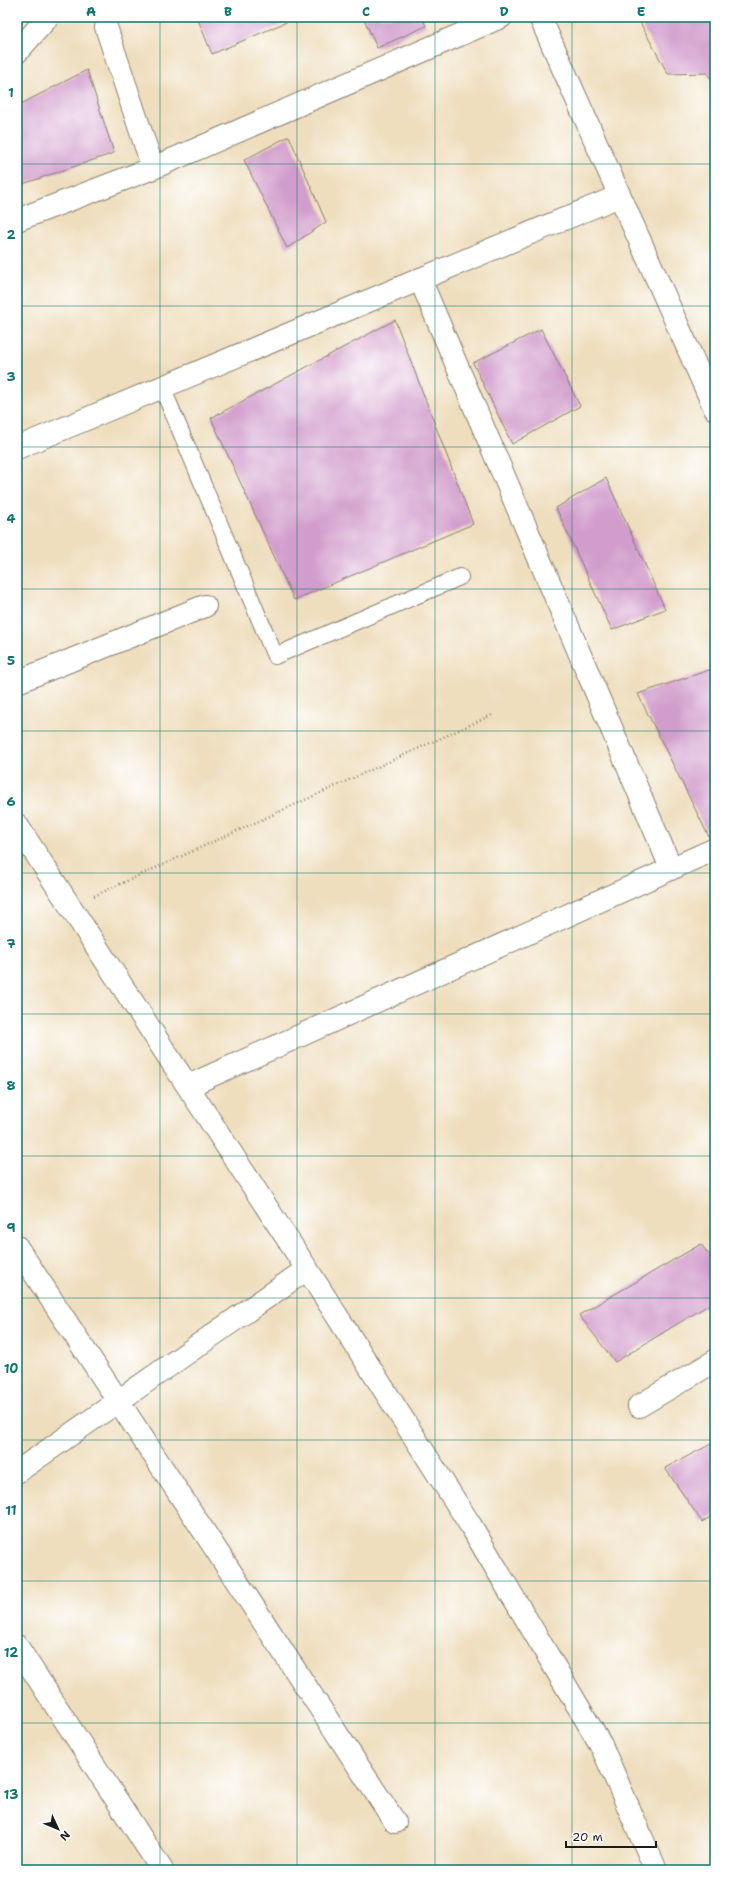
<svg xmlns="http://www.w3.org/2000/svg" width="732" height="1887" viewBox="0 0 732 1887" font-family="'Shantell Sans',sans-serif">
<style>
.building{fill:#d19dcc}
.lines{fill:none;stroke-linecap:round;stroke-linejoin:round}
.service-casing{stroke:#857d6d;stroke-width:18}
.minor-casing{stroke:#857d6d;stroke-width:24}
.path{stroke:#857d6d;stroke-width:2.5;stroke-dasharray:1 3;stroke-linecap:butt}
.service{stroke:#fff;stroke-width:16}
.minor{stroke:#fff;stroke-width:22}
.grid{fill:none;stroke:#0f766e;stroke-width:1;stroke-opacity:0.55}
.neatline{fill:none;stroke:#0f766e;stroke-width:1.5}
.grid-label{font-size:13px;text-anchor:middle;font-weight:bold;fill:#0f766e}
</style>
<rect width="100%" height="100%" fill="#fff"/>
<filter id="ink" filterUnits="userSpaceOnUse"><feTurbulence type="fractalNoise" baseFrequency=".025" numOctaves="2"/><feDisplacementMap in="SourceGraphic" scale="8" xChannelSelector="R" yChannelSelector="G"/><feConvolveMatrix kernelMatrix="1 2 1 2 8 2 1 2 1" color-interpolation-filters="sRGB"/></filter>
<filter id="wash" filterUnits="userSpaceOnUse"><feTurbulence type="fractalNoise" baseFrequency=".012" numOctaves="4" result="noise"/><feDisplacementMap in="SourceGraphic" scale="16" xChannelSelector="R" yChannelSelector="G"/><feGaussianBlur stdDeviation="0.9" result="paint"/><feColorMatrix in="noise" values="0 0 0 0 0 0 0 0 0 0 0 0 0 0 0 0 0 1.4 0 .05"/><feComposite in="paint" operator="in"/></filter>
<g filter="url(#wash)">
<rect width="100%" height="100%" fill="#eedebe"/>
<g id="blocks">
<path class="building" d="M 197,17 L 290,17 L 291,20 L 212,54 Z
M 363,17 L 422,17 L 426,26 L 377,48 Z
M 637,17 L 715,17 L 715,84 L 707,73 L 668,74 Z
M 87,70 L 114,153 L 17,186 L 17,106 Z
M 289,136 L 326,222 L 287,248 L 244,160 Z
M 395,320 L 473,524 L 294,600 L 211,418 Z
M 541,329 L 580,406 L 512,444 L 473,363 Z
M 606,478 L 665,609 L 612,630 L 556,508 Z
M 715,668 L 715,834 L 709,837 L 638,694 Z
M 701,1244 L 715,1263 L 715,1301 L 615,1362 L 579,1315 Z
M 715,1442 L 715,1514 L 702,1522 L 665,1468 Z"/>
</g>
</g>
<g filter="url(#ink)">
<use href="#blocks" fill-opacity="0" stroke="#857d6d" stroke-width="1"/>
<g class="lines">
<g class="service-casing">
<path id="service" d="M 162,387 L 275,656 L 460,577"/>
</g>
<g class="minor-casing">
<path id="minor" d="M 540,17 L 715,409
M 106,27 L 153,168
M 17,52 L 48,17
M 17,220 L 153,168 L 501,17
M 420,279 L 671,868
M 17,448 L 619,196
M 17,682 L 205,606
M 17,825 L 307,1269 L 471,1526 L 601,1745 L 656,1870
M 188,1086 L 715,849
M 17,1247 L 395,1822
M 639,1406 L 715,1361
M 17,1472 L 307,1269
M 17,1646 L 162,1870"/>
</g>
<path class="path" d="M 94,896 L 494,714"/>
<use href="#service" class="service"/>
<use href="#minor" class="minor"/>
</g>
</g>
<path class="grid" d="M 160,17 L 160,1870M 297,17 L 297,1870M 435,17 L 435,1870M 572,17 L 572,1870M 17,164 L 715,164M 17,306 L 715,306M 17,447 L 715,447M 17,589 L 715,589M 17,731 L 715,731M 17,873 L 715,873M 17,1014 L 715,1014M 17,1156 L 715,1156M 17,1298 L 715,1298M 17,1440 L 715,1440M 17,1581 L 715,1581M 17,1723 L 715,1723"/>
<rect width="732" height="1887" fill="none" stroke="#fff" stroke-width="44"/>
<g transform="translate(58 1829) rotate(134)" stroke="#ffffff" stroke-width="3" paint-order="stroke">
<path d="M0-3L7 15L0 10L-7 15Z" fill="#1c1c1c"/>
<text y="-6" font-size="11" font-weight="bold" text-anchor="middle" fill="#1c1c1c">N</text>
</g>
<path d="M566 1841v6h90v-6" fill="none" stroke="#1c1c1c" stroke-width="2"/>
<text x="572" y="1841" font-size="12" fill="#1c1c1c" stroke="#ffffff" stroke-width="3" paint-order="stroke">20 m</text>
<rect x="22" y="22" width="688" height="1843" class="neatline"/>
<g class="grid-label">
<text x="91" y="16">A</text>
<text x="228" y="16">B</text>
<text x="366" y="16">C</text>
<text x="504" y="16">D</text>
<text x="641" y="16">E</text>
<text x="11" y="97">1</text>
<text x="11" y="239">2</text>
<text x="11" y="381">3</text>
<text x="11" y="523">4</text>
<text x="11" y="665">5</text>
<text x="11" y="806">6</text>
<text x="11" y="948">7</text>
<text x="11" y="1090">8</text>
<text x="11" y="1232">9</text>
<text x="11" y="1373">10</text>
<text x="11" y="1515">11</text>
<text x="11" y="1657">12</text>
<text x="11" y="1799">13</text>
</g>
</svg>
